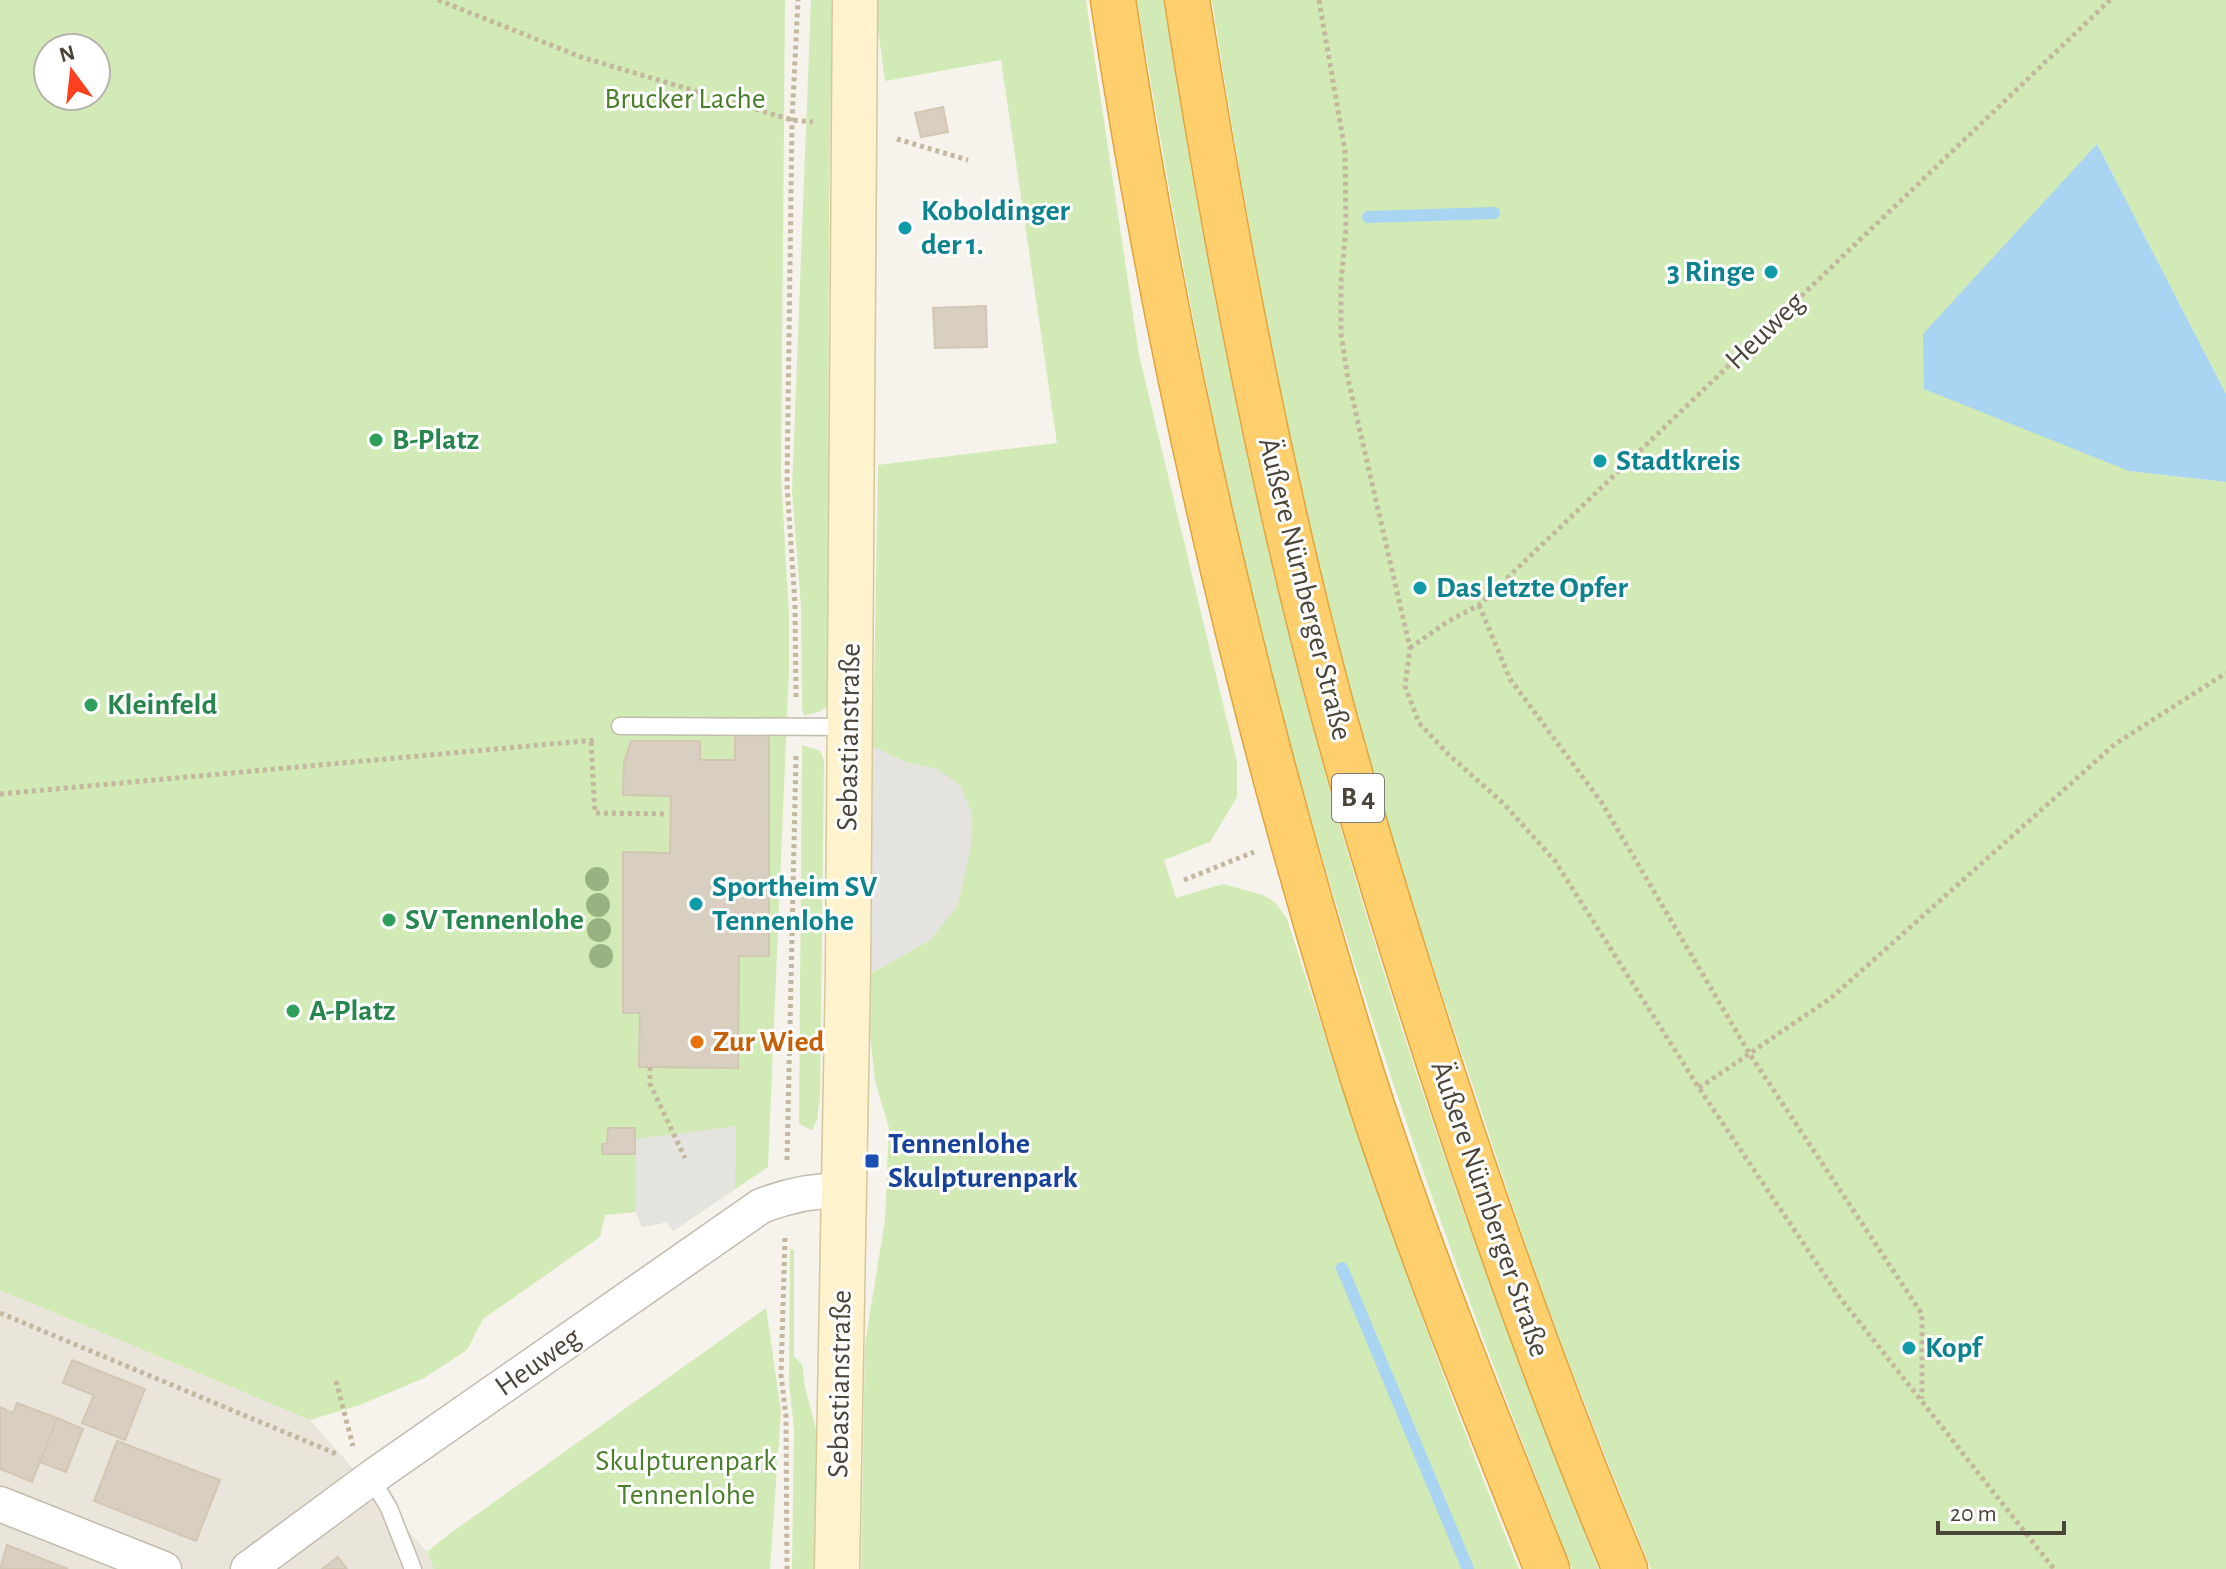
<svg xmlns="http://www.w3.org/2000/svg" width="2226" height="1569" viewBox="0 0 2226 1569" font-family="'Alegreya Sans',sans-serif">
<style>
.residential{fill:#eae5da}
.green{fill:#d2eab5;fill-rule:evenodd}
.parking{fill:#e5e3e0}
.water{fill:#a9d4f2}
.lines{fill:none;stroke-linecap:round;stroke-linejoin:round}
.stream{stroke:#a9d4f2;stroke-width:12}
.building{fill:#d8cfc1;stroke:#d3c7b4;stroke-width:2}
.lane-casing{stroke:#c2bbae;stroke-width:19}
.street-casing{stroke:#c2bbae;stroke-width:37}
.secondary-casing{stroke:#d6c79b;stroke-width:47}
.highway-casing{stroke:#e0a43c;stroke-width:47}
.path{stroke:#c4b79f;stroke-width:5;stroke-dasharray:4 4;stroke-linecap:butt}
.lane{stroke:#fff;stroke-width:16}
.street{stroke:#fff;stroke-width:34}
.secondary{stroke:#fff3cd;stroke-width:44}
.highway{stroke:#ffcf6e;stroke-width:44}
.tree{fill:#97b381}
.culture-dot{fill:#0f9aa8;stroke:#fff;stroke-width:3}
.leisure-dot{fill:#2e9e5b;stroke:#fff;stroke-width:3}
.food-dot{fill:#e8710a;stroke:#fff;stroke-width:3}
.transit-dot{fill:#1a4fb4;stroke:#fff;stroke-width:3}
.labels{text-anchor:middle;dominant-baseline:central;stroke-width:6;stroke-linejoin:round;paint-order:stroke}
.shield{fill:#fff;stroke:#817c74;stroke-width:2}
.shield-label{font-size:28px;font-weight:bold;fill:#4b4439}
.park-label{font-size:30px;fill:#4a7f2a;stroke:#fff}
.culture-label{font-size:30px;font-weight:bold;fill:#0d838f;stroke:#fff;text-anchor:start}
.street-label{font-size:30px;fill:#4b4439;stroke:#fff}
.leisure-label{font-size:30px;font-weight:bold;fill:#27864d;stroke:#fff;text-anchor:start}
.food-label{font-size:30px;font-weight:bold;fill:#c56008;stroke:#fff;text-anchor:start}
.transit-label{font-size:30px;font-weight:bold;fill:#164399;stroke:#fff;text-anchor:start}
</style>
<rect width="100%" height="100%" fill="#f6f3ec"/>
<path class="residential" d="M 0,1290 L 310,1420 L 427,1552 L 434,1569 L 0,1569 Z"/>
<path class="green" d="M 0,0 L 785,0 L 781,475 L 789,616 L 789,669 L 768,1167 L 673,1231 L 667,1222 L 642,1227 L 636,1212 L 605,1215 L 600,1237 L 483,1319 L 467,1350 L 424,1378 L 360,1405 L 310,1420 L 0,1290 ZM 48,48 L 96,48 L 96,96 L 48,96 Z
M 811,0 L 833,0 C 826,235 830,471 827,706 L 821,711 L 804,716 L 802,708 L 801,607 L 792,490 Z
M 878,0 L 1086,0 L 1139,355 L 1237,762 L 1237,797 L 1210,842 L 1164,860 L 1176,898 L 1223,884 L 1263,895 L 1275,902 L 1287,919 C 1357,1138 1432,1356 1519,1569 L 861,1569 L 865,1344 L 885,1220 L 889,1128 L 875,1081 L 869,1026 L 870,974 L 930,940 L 937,769 L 908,763 L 873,747 L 878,465 L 1057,443 L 1001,60 L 885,81 L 877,22 Z
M 1137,0 L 1163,0 C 1199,227 1241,453 1299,675 C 1377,980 1482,1277 1599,1569 L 1572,1569 C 1457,1279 1352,985 1274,683 C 1216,458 1175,229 1137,0 Z
M 1212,0 L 2226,0 L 2226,394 L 2097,144 L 2129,471 L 2226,482 L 2226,1569 L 1651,1569 C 1614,1478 1577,1387 1543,1294 C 1519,1227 1497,1159 1475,1092 C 1435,975 1397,858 1364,739 C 1297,496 1250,249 1212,0 Z
M 802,745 L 820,751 L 824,760 L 820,1097 L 817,1120 L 812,1130 L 799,1124 Z
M 790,1249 L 794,1250 L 794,1357 L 802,1364 L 805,1387 L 818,1437 L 818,1569 L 792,1569 L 794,1428 L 789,1382 Z
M 766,1308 L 781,1411 L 770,1569 L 434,1569 L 427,1552 L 448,1535 Z"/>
<path class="parking" d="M 848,747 L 873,747 L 908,763 L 937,769 L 960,785 L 972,813 L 971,847 L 958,905 L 930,940 L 870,974 Z
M 736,1126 L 735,1189 L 673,1231 L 667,1222 L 642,1227 L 636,1212 L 635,1139 Z"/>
<path class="water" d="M 2097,144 L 2226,394 L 2226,482 L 2129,471 L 1924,389 L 1923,334 Z"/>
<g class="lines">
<path class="stream" d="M 1368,217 L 1494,213
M 1342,1268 L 1468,1569"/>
</g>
<path class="building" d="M 943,107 L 948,132 L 921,137 L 915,113 Z
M 986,306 L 987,347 L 935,348 L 933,308 Z
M 735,731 L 769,732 L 769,956 L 739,956 L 738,1068 L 639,1067 L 640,1013 L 623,1013 L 623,852 L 670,853 L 671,796 L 623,795 L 624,763 L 631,741 L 700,741 L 700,760 L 735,760 Z
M 608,1128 L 635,1128 L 635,1154 L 602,1154 L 602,1144 L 607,1144 Z
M 72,1360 L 145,1389 L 125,1440 L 82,1423 L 94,1395 L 63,1383 Z
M 17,1403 L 57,1418 L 32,1482 L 0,1469 L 0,1407 L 13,1413 Z
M 57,1418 L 83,1429 L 66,1472 L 40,1462 Z
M 117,1441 L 220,1480 L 196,1541 L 94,1501 Z
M 7,1545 L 68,1569 L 0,1569 Z
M 338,1557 L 347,1569 L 322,1569 Z"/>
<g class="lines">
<g class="lane-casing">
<path id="lane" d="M 620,726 L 848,727
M 371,1478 L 389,1508 L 413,1569"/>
</g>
<g class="street-casing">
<path id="street" d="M 0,1504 L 164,1569
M 248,1569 L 371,1478 L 761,1206 C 789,1195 814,1190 844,1190"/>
</g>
<g class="secondary-casing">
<path id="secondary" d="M 837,1569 L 848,969 L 855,0"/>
</g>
<g class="highway-casing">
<path id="highway" d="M 1113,0 C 1168,365 1252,725 1363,1078 C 1416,1244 1482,1407 1547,1569
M 1187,0 C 1221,216 1261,431 1315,644 C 1351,787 1395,928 1441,1069 C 1496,1238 1556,1405 1625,1569"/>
</g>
<path class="path" d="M 438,0 L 581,57 L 792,120 L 813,122
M 1319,0 L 1345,151 L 1346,228 L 1341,282 L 1341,334 L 1348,379 L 1410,648 L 1405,686 L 1419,723 L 1448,754 L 1504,804 L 1555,861 L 1699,1088 L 1838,1295 L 2054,1569
M 897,139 L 968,160
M 1479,605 L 1510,679 L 1602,803 L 1749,1053 L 1922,1314 L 1922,1399
M 1410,648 L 1447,622 L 1479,605 L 2110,0
M 796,697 L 795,604 L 787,485 L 792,120 L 798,0
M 591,742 L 595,813 L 666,814
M 0,794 L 595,740
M 1184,880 L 1254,852
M 650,1067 L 650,1084 L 685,1158
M 1699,1088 L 1831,998 L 2115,744 L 2226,673
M 787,1160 L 796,755
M 785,1238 L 781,1375 L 786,1417 L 787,1569
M 0,1313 L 339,1455
M 336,1381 L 353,1446"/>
<use href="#lane" class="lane"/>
<use href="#street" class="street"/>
<use href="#secondary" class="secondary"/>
<use href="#highway" class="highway"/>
</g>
<g class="tree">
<circle cx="597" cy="879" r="12"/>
<circle cx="598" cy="905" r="12"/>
<circle cx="599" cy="930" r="12"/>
<circle cx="601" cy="956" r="12"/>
</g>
<g class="culture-dot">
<circle cx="905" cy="228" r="8"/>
<circle cx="1771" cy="272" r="8"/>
<circle cx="1600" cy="461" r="8"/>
<circle cx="1420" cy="588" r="8"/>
<circle cx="696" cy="904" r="8"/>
<circle cx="1909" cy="1348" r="8"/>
</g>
<g class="leisure-dot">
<circle cx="376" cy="440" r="8"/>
<circle cx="91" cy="705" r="8"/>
<circle cx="389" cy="920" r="8"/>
<circle cx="293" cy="1011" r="8"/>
</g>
<circle class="food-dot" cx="697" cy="1042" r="8"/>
<rect class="transit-dot" x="864" y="1153" width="16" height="16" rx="4"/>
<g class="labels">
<rect class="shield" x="1332" y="774" width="52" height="48" rx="6"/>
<g class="shield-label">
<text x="1358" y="798">B 4</text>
</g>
<g class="park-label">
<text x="685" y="99">Brucker Lache</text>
<text x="686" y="1461">Skulpturenpark<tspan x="686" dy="34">Tennenlohe</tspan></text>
</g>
<g class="culture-label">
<text x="921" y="211">Koboldinger<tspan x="921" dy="34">der 1.</tspan></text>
<text x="1755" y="272" text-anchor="end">3 Ringe</text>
<text x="1616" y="461">Stadtkreis</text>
<text x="1436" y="588">Das letzte Opfer</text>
<text x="712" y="887">Sportheim SV<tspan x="712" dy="34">Tennenlohe</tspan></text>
<text x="1925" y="1348">Kopf</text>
</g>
<g class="street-label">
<text transform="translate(1765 331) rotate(-44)">Heuweg</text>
<text transform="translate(1305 589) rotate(76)">Äußere Nürnberger Straße</text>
<text transform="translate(849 737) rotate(-89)">Sebastianstraße</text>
<text transform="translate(1490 1209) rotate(71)">Äußere Nürnberger Straße</text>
<text transform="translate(538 1362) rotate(-35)">Heuweg</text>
<text transform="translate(840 1384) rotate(-89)">Sebastianstraße</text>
</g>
<g class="leisure-label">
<text x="392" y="440">B-Platz</text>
<text x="107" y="705">Kleinfeld</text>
<text x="405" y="920">SV Tennenlohe</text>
<text x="309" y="1011">A-Platz</text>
</g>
<g class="food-label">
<text x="713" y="1042">Zur Wied</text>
</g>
<g class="transit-label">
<text x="888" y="1144">Tennenlohe<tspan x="888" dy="34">Skulpturenpark</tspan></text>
</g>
</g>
<g transform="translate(72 72) rotate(345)"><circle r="38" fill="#ffffff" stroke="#b7b4b0" stroke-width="2"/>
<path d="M0-6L14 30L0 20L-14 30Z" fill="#fc3f1d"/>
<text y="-12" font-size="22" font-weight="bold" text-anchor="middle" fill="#4b4439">N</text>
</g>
<path d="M1938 1521v12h126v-12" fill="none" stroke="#4b4439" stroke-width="4"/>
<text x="1950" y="1521" font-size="24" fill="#4b4439" stroke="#ffffff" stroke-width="6" paint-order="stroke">20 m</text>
</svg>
